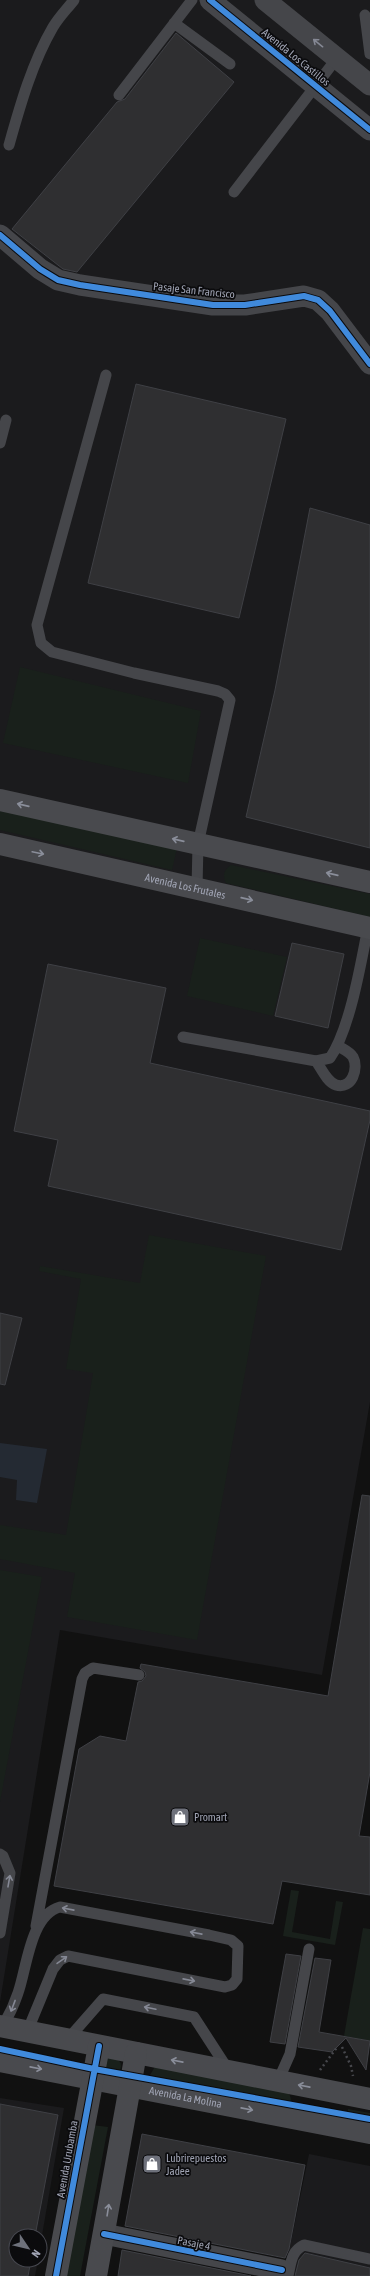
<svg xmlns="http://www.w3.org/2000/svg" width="370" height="2276" viewBox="0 0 370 2276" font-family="'Asap Condensed',sans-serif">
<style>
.built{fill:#1b1b1d}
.green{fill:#19201b}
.water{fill:#242a33}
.building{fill:#2f2f31;stroke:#3f4045}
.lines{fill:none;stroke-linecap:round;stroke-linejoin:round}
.path{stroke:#46474c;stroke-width:2.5;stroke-dasharray:2 3;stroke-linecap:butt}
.lane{stroke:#45464a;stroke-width:11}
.street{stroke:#45464a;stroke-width:21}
.secondary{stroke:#494a4e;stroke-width:22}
.cycleway-casing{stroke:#0b0b0d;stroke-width:8}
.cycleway{stroke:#408adc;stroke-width:6}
.oneway{stroke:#858894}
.oneway2{stroke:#8a8e9a}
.labels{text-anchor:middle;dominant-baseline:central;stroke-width:3.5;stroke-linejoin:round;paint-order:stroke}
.street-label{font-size:11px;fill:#a0a4b4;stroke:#0b0b0d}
.poi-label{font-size:11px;fill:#a0a4b4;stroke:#0b0b0d;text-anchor:start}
</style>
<rect width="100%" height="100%" fill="#111"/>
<path class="built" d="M 0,0 L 370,0 L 370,1402 L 322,1675 L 60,1630 L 0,2002 Z
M 0,2098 L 64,2108 L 40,2247 L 40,2236 L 16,2236 L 16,2260 L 38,2260 L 35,2276 L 0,2276 Z
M 309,2154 L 370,2166 L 370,2276 L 284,2276 Z"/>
<path class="green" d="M 20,667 L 201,711 L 188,783 L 3,743 Z
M 0,808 L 177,848 L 172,870 L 0,830 Z
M 231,865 L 370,894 L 370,917 L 226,883 C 222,875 224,870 231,865 Z
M 200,938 L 287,957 L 273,1016 L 187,996 Z
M 149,1235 L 266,1256 L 197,1640 L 67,1617 L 75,1573 L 0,1559 L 0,1525 L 66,1535 L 93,1373 L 66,1369 L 81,1279 L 39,1271 L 40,1266 L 140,1283 Z
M 0,1570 L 42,1577 L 0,1802 Z
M 291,1890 L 299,1891 L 292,1932 L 330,1939 L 336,1901 L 343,1902 L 335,1945 L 283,1936 Z
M 363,1928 L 370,1929 L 370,2041 L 344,2036 Z
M103 2066a9 9 0 1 1 18 0a9 9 0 1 1-18 0Z
M 156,2065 L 286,2090 C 291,2096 293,2100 288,2106 L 153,2083 L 150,2075 Z
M 348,2109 L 370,2113 L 370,2120 L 348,2116 Z
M 92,2125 L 108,2127 L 80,2276 L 64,2276 Z"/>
<path class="water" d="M 0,1443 L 47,1449 L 37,1503 L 16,1500 L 17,1480 L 0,1477 Z"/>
<path class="building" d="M 176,33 L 234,82 L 77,272 L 63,269 L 12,229 L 117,102 L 125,99 Z
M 136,384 L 286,419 L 239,618 L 88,583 Z
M 310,508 L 370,525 L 370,848 L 246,817 L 275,690 Z
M 292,943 L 344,954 L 328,1028 L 275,1016 Z
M 48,964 L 166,988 L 150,1063 L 370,1111 L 370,1120 L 341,1250 L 48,1186 L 58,1140 L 14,1131 Z
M 0,1313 L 22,1318 L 5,1385 L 0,1384 Z
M 362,1495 L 370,1496 L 370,1772 L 359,1836 L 370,1837 L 370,1895 L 282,1881 L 273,1924 L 54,1886 L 79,1749 L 100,1736 L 126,1741 L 138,1682 L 142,1681 L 146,1676 L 145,1672 L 140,1668 L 141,1664 L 328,1696 Z
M 286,1954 L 301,1956 L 285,2044 L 270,2042 Z
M 315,1958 L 331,1960 L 319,2032 L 370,2041 L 366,2070 L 346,2038 L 332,2052 L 298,2047 Z
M 0,2104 L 58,2115 L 35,2236 L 16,2236 L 16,2260 L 31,2260 L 28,2276 L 0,2276 Z
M 142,2134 L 305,2165 L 289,2249 L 285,2258 L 125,2226 Z
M 122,2250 L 251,2276 L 118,2276 Z
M 305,2253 L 370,2268 L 370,2276 L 295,2276 L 299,2260 Z"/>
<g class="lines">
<path class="path" d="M 342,2047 L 351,2066 L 353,2076
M 320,2070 L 338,2046"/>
<path class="lane" d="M 365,15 L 370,54
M 174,23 L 230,64
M 119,95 L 192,0
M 9,145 C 20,106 32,63 53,27 C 59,17 67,9 74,0
M 234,192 L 337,58
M 106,375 L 37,625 L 41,643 L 52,652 L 134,673 L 218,691 L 225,694 L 230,700 L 198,844 L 197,888
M 0,443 L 6,420
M 183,1037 L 316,1061 L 330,1058 C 350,1029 361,963 368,927
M 316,1061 C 321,1068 327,1082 336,1085 C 352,1090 359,1068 353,1057 C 350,1052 343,1049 338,1046
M 0,1854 L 3,1856 L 10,1873 L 0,1933
M 36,1926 L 82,1679 L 85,1673 L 93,1668 L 139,1675
M 2,2027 C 9,2016 14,2005 18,1993 C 27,1968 30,1915 60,1907 L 209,1935 L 231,1940 L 238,1946 L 237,1979 L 232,1985 L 225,1987 L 68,1956 L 60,1960 L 53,1969 L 27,2032
M 68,2039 L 103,1999 L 194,2017 L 229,2071
M 278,2081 L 290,2054 L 309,1949
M 288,2276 C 291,2263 291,2251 304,2245 L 370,2259"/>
<path class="street" d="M 210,0 L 370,130
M 265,0 L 370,85
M 0,235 L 40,269 L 58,280 L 80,285 L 213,305 L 245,305 L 304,296 L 318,300 L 330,311 L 370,364
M 104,2234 L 282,2270"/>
<g class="secondary">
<path d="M 0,800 L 370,882"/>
<path id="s1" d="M 0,844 L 370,928"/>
<path d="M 0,2026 L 370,2099"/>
<path id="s2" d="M 0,2061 L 370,2133"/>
<path d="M 56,2276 L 99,2046"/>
<path d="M 96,2276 L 136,2053"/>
</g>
<g class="cycleway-casing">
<path id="cycleway" d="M 210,0 L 370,130
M 0,235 L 40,269 L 58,280 L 80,285 L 213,305 L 245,305 L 304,296 L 318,300 L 330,311 L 370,364
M 0,2049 L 94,2069 L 370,2119
M 104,2234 L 282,2270
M 56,2276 L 99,2046"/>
</g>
<use href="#cycleway" class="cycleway"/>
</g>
<defs><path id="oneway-shaft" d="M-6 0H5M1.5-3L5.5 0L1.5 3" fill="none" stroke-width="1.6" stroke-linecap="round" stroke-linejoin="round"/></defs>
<g class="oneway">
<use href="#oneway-shaft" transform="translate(318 43) rotate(-141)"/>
<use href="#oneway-shaft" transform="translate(9 1881) rotate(-80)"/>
<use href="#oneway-shaft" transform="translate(68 1909) rotate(-169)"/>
<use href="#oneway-shaft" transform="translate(196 1933) rotate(-169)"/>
<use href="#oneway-shaft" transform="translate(62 1960) rotate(-35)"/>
<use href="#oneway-shaft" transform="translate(189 1980) rotate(11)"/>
<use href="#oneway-shaft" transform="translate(13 2006) rotate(111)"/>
<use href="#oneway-shaft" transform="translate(150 2008) rotate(-168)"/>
</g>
<g class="oneway2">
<use href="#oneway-shaft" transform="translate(23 805) rotate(-167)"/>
<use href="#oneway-shaft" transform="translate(178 840) rotate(-167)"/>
<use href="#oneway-shaft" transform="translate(38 853) rotate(12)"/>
<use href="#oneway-shaft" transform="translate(332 874) rotate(-167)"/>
<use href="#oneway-shaft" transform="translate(247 899) rotate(13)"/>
<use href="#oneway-shaft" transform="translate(177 2061) rotate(-169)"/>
<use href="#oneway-shaft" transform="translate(36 2068) rotate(11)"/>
<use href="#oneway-shaft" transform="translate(304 2086) rotate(-169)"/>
<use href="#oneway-shaft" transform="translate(247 2109) rotate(11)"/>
<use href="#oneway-shaft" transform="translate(108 2210) rotate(-81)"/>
</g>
<defs>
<g id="shop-square" transform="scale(1)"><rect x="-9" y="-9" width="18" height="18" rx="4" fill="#6e717b" stroke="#0b0b0d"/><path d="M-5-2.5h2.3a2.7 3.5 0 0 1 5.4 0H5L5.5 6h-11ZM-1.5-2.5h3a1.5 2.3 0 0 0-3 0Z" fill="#fff"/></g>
</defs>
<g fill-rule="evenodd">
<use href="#shop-square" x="180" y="1817"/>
<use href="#shop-square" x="152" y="2164"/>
</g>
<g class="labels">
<g class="street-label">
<text transform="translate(296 57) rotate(39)">Avenida Los Castillos</text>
<text transform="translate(194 290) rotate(6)">Pasaje San Francisco</text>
<text stroke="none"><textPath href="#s1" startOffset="190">Avenida Los Frutales</textPath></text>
<text stroke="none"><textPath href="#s2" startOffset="189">Avenida La Molina</textPath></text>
<text transform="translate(67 2159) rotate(-80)">Avenida Urubamba</text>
<text transform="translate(194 2243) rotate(11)">Pasaje 4</text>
</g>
<g class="poi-label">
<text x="194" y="1817">Promart</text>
<text x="166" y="2158">Lubrirepuestos<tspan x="166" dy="13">Jadee</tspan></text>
</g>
</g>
<g transform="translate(28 2248) rotate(125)"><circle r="19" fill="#0b0b0d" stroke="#474850"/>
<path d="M0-3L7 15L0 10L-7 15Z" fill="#6e717b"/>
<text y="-6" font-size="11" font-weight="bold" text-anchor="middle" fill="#a0a4b4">N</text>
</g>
</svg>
